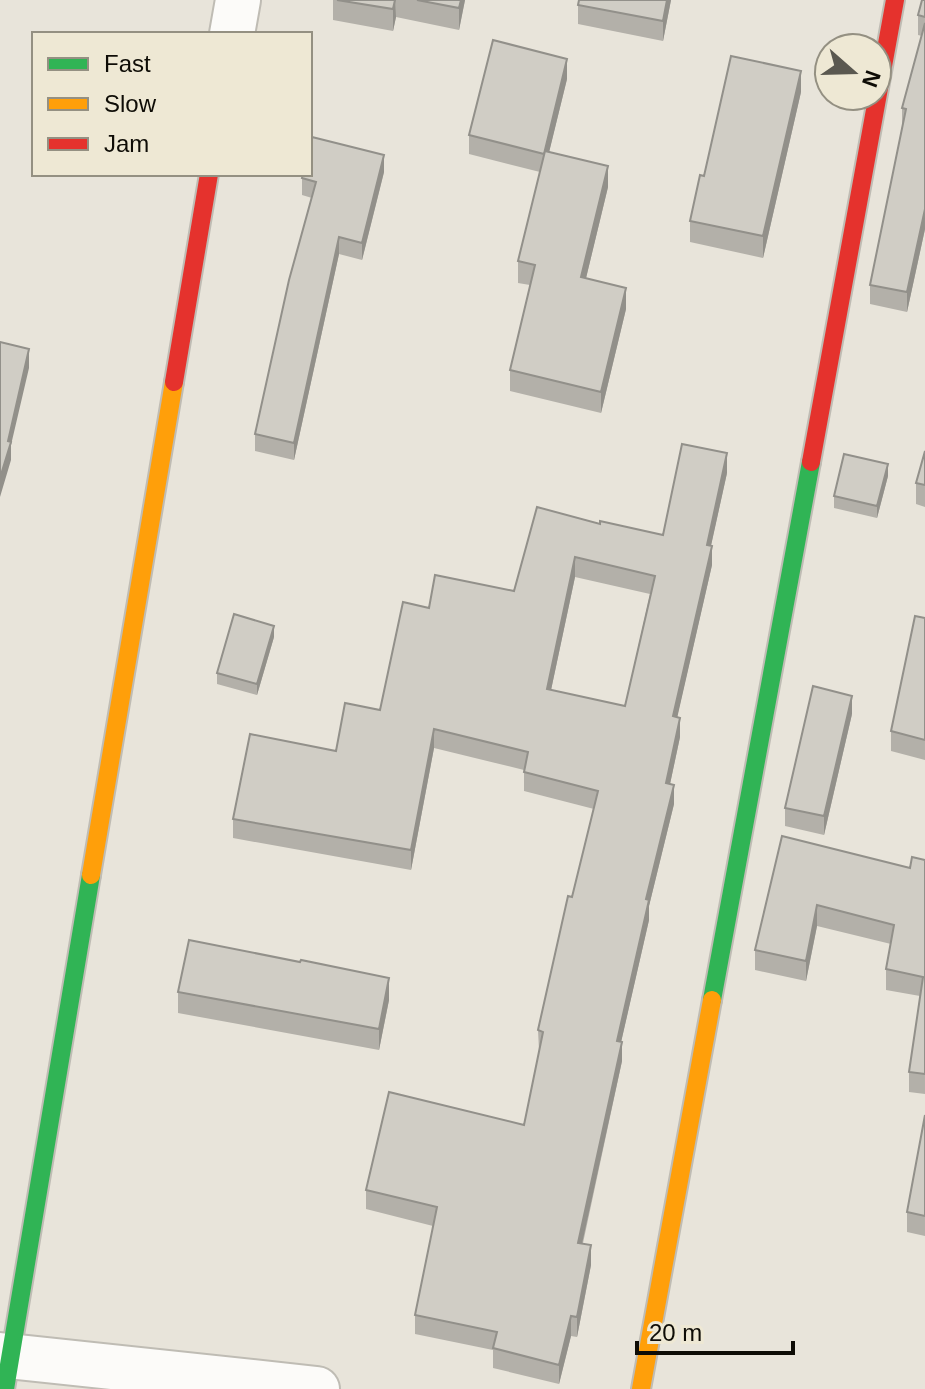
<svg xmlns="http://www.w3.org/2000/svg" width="925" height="1389" viewBox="0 0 925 1389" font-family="Arial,sans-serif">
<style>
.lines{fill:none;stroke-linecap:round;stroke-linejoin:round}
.street-casing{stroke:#bfbcb4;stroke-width:48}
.fast-casing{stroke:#bfbcb4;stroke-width:22}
.slow-casing{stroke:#bfbcb4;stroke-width:22}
.jam-casing{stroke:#bfbcb4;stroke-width:22}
.street{stroke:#fcfbf9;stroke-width:44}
.fast{stroke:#30b455;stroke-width:18}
.slow{stroke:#ff9f0a;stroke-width:18}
.jam{stroke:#e5322d;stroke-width:18}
.wall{fill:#b3b0a9;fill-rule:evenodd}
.shaded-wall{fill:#92908a}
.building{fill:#d0cdc5;stroke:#92908a;stroke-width:2;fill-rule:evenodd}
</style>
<rect width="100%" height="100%" fill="#e8e4da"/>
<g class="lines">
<g class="street-casing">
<path id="street" d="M 232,34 L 238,0
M 0,1355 L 317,1389"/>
</g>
<g class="fast-casing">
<path id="fast" d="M 712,1000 L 811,462
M 5,1389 L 91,875"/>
</g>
<g class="slow-casing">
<path id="slow" d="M 91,875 L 174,382
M 641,1389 L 712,1000"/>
</g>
<g class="jam-casing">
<path id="jam" d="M 174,382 L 209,174
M 811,462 L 895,0"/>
</g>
<use href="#street" class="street"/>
<use href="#fast" class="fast"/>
<use href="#slow" class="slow"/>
<use href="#jam" class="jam"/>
</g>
<path class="wall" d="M 333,0 L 465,0 L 459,30 L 396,17 L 393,31 L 333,20 Z
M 671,0 L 663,41 L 578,24 L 578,5 Z
M 925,0 L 925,229 L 907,312 L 870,304 L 870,285 L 902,127 L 902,108 L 922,36 L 918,35 L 918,15 Z
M 567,79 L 549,152 L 608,187 L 586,278 L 626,309 L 601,413 L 510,391 L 510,370 L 530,285 L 518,283 L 518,261 L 540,172 L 469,154 L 469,135 Z
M 801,92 L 763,258 L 690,242 L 690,221 L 704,176 Z
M 384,172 L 362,260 L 339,254 L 294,460 L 255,451 L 255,434 L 312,198 L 302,195 L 302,178 Z
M 925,451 L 925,507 L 916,504 L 916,483 Z
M 727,473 L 711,545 L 712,565 L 677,717 L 680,737 L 670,784 L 674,804 L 649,906 L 649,920 L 621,1042 L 622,1061 L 583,1243 L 591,1265 L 577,1337 L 571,1336 L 559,1384 L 493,1368 L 493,1350 L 415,1334 L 415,1315 L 433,1226 L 366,1209 L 366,1190 L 524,1125 L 539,1050 L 538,1030 L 594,809 L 524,791 L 524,770 L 434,748 L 411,870 L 233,838 L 233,819 L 336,751 L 380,710 L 429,608 L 514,591 L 600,524 L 663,535 ZM 575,577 L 650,594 L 625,706 L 551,690 Z
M 888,476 L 877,518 L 834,508 L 834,496 Z
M 925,618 L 925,760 L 891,751 L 891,731 Z
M 274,637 L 257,695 L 217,684 L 217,673 Z
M 852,714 L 824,835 L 785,826 L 785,808 Z
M 782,836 L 910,868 L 925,860 L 925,1094 L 909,1092 L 909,1072 L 920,996 L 886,990 L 886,969 L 891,944 L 817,926 L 806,981 L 755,970 L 755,950 Z
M 300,962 L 389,1000 L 379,1050 L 178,1013 L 178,992 Z
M 925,1115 L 925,1236 L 907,1232 L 907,1212 Z"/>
<path class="shaded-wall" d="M 395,0 L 396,17 L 393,31 L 393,9 Z
M 461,0 L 465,0 L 459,30 L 459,8 Z
M 667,0 L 671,0 L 663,41 L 663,21 Z
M 567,59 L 567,79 L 544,173 L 544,154 Z
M 801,71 L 801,92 L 763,258 L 763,236 Z
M 384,155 L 384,172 L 362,260 L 362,243 Z
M 608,166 L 608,187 L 581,299 L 581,277 Z
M 925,209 L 925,229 L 907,312 L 907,292 Z
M 339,237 L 339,254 L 294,460 L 294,443 Z
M 626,288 L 626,309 L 601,413 L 601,392 Z
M 29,349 L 29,368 L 11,445 L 11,460 L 0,497 L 0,478 Z
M 727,453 L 727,473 L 707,564 L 707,545 Z
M 888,464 L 888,476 L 877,518 L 877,506 Z
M 712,546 L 712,565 L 673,736 L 673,716 Z
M 575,557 L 575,577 L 547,709 L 547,689 Z
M 274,626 L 274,637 L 257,695 L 257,684 Z
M 852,696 L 852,714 L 824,835 L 824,816 Z
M 680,718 L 680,737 L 666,803 L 666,783 Z
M 434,729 L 434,748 L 411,870 L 411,850 Z
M 674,785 L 674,804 L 649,906 L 649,920 L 617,1060 L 617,1041 L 646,899 Z
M 817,905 L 817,926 L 806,981 L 806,961 Z
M 389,978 L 389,1000 L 379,1050 L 379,1029 Z
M 622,1042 L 622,1061 L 578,1262 L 578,1243 Z
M 591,1245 L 591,1265 L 577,1337 L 577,1317 Z
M 571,1316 L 571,1336 L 559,1384 L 559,1365 Z"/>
<path class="building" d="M 337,0 L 395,0 L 393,9 Z
M 417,0 L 461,0 L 459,8 Z
M 579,0 L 667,0 L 663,21 L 578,5 Z
M 922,0 L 925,0 L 925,17 L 918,15 Z
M 925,23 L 925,209 L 907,292 L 870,285 L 906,109 L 902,108 Z
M 493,40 L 567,59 L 544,154 L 469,135 Z
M 731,56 L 801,71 L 763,236 L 690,221 L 700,175 L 704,176 Z
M 312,137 L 384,155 L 362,243 L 339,237 L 294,443 L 255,434 L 289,280 L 316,182 L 302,178 L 303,174 L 310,174 L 310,147 Z
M 545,151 L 608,166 L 581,277 L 626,288 L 601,392 L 510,370 L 535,265 L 518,261 Z
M 0,342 L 29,349 L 8,441 L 11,442 L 0,478 Z
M 682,444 L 727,453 L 707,545 L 712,546 L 673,716 L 680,718 L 666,783 L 674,785 L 646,899 L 649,900 L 617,1041 L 622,1042 L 578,1243 L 591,1245 L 577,1317 L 571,1316 L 559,1365 L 493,1348 L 497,1332 L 415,1315 L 437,1207 L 366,1190 L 389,1092 L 524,1125 L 543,1032 L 538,1030 L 568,896 L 572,897 L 598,791 L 524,772 L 528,752 L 434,729 L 411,850 L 233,819 L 250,734 L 336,751 L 345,703 L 380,710 L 403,602 L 429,608 L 435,575 L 514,591 L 537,507 L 600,524 L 600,521 L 663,535 ZM 575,557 L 655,576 L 625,706 L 547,689 Z
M 925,451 L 925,485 L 916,483 Z
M 844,454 L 888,464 L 877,506 L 834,496 Z
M 234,614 L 274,626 L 257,684 L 217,673 Z
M 915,616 L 925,618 L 925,740 L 891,731 Z
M 813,686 L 852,696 L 824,816 L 785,808 Z
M 782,836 L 910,868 L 912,857 L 925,860 L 925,1074 L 909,1072 L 923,977 L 886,969 L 894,925 L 817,905 L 806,961 L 755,950 Z
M 189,940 L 300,962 L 301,960 L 389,978 L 379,1029 L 178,992 Z
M 925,1115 L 925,1216 L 907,1212 Z"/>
<rect x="32" y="32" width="280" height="144" fill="#eee8d4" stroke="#949082" stroke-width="2"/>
<rect x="48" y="58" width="40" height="12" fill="#30b455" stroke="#949082" stroke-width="2"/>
<text x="104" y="72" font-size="24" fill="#0e0c06">Fast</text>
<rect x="48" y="98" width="40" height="12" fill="#ff9f0a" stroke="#949082" stroke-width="2"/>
<text x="104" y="112" font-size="24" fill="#0e0c06">Slow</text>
<rect x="48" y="138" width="40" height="12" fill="#e5322d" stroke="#949082" stroke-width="2"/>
<text x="104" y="152" font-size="24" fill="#0e0c06">Jam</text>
<g transform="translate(853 72) rotate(110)"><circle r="38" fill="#eee8d4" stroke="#949082" stroke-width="2"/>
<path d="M0-6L14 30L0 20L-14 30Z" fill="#5a5850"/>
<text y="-12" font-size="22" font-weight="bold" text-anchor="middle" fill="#0e0c06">N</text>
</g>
<path d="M637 1341v12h156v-12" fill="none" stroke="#0e0c06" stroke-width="4"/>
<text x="649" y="1341" font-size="24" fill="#0e0c06" stroke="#eee8d4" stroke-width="6" paint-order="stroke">20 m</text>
</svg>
